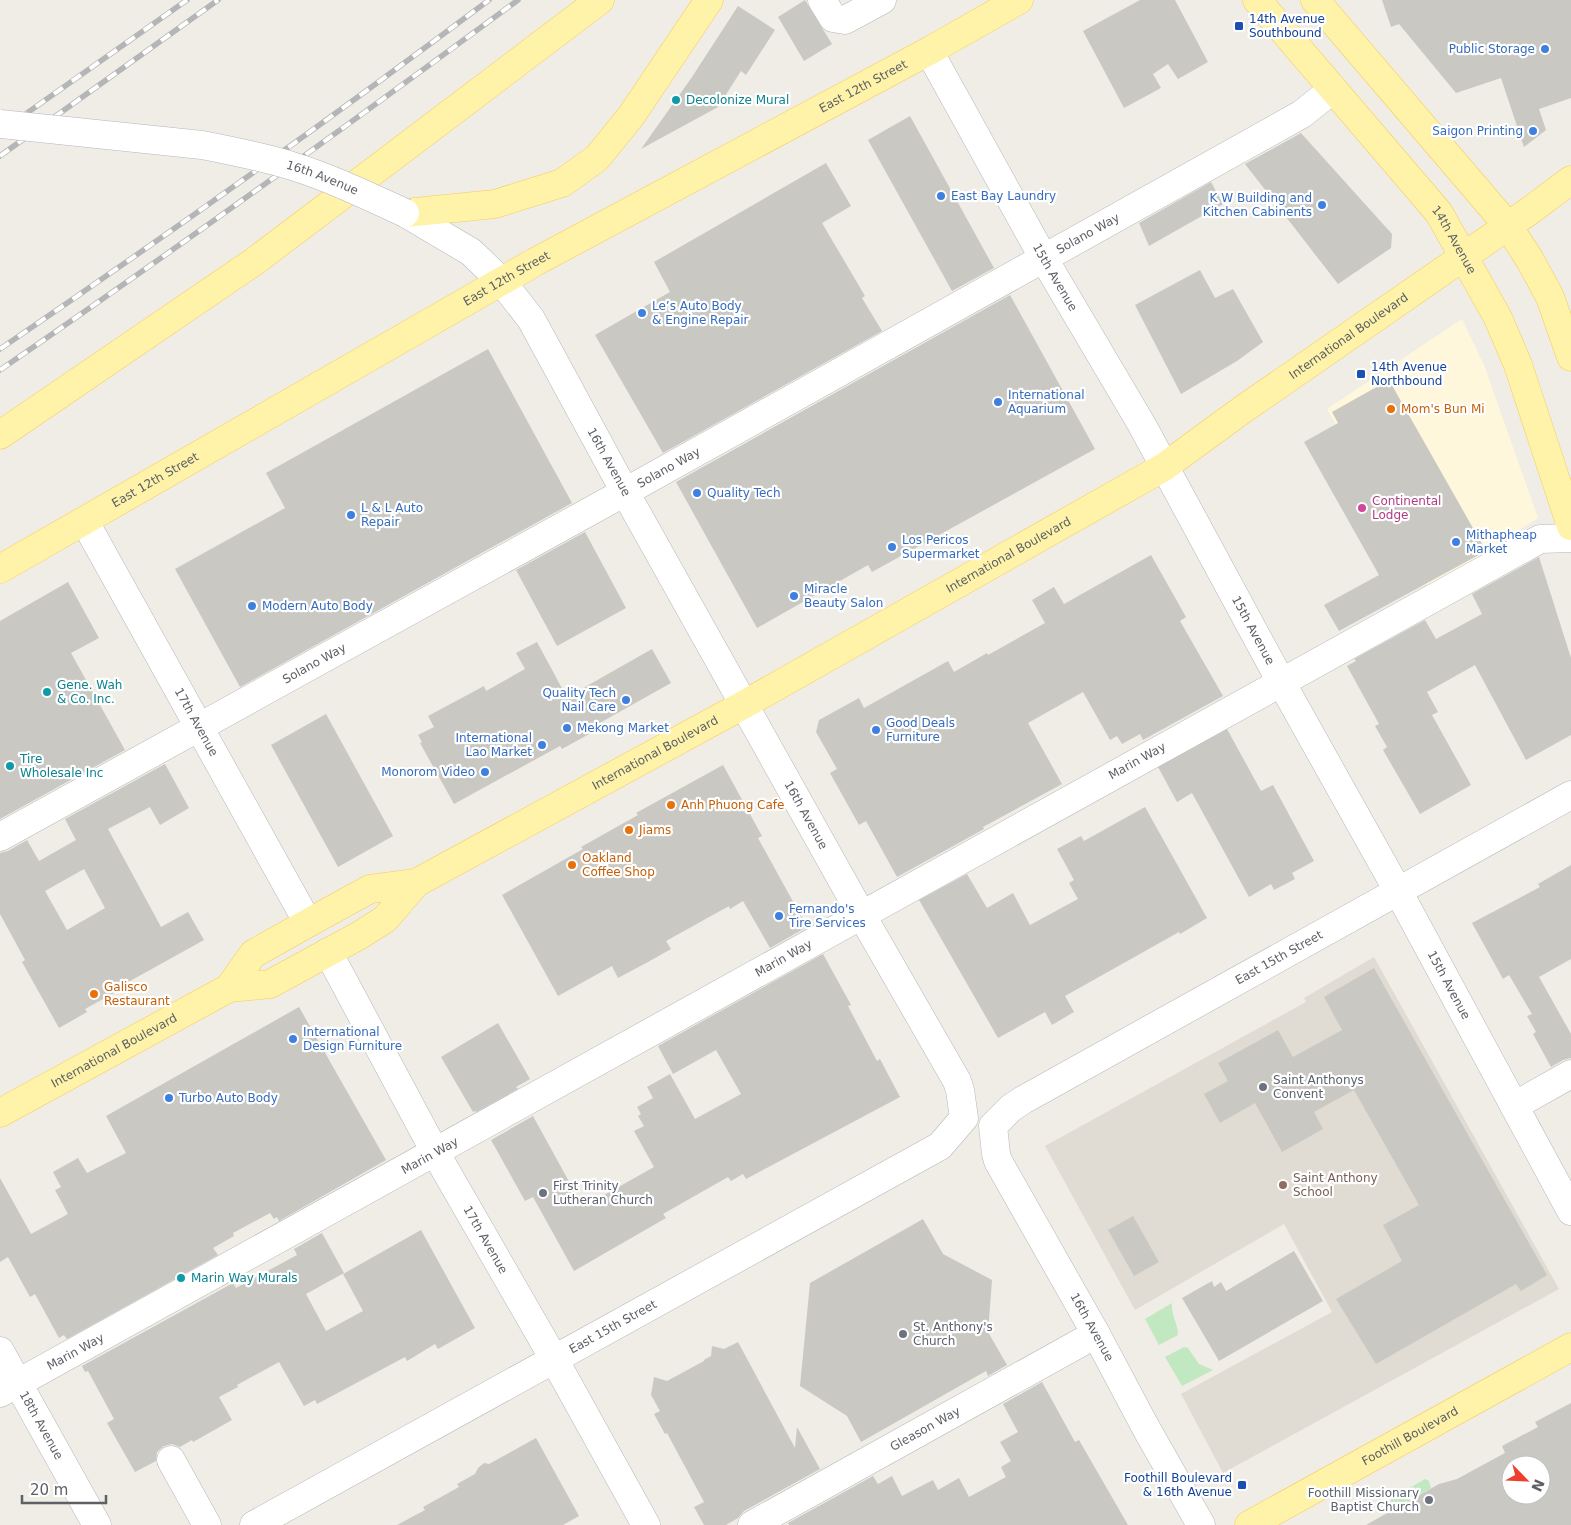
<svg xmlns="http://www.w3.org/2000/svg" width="1571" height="1525" viewBox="0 0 1571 1525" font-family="'DejaVu Sans',sans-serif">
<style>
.commercial{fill:#fff7db}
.education{fill:#e0dcd3}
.green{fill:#c1e8c1}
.building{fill:#cac8c2;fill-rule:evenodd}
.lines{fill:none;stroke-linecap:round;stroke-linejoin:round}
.minor-casing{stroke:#b5b7bc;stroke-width:29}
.major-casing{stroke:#f5cc58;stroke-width:29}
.minor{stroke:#fff;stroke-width:28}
.major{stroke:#fff3aa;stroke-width:28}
.rail-casing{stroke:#b4b5b6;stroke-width:5.5}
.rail{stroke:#fff;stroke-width:4;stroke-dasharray:11;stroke-linecap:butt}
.minor-bridge-casing{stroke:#b5b7bc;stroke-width:29;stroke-linecap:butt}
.minor-bridge{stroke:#fff;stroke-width:28}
.transit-dot{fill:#1a4fb4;stroke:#fff;stroke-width:2}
.shop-dot{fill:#3f7fe0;stroke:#fff;stroke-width:2}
.culture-dot{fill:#0f9aa8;stroke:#fff;stroke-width:2}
.food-dot{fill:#e8710a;stroke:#fff;stroke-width:2}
.hotel-dot{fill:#d1479c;stroke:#fff;stroke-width:2}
.worship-dot{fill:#6b7280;stroke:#fff;stroke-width:2}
.education-dot{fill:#8d6e63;stroke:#fff;stroke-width:2}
.labels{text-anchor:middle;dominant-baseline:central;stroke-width:4.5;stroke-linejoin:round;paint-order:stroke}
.transit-label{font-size:12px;fill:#164399;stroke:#fff;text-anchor:start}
.shop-label{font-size:12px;fill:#366cbe;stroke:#fff;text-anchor:start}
.street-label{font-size:12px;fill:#5d6166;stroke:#fff}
.culture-label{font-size:12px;fill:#0d838f;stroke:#fff;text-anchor:start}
.food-label{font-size:12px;fill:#c56008;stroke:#fff;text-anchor:start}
.hotel-label{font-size:12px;fill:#b23c85;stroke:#fff;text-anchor:start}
.worship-label{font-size:12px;fill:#5b616d;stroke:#fff;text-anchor:start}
.education-label{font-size:12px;fill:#785e54;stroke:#fff;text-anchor:start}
</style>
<rect width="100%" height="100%" fill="#efede5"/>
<path class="commercial" d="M 1462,319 L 1484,365 L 1538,518 L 1429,589 L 1327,409 Z"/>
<path class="education" d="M 1374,957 L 1559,1289 L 1223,1473 L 1181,1394 L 1332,1312 L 1284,1224 L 1135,1310 L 1045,1146 L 1306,1002 L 1304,998 Z"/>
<path class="green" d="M 1172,1303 C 1171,1315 1178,1324 1178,1335 L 1159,1345 L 1145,1319 Z
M 1184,1347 L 1188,1348 L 1199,1364 L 1213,1370 L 1182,1386 L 1165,1357 Z
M 1425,1479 L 1429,1481 L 1431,1488 L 1388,1512 L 1385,1505 L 1390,1503 L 1392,1498 Z"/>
<path class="building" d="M 805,0 L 832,44 L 804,61 L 778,17 Z
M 1140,0 L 1175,0 L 1208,62 L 1178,79 L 1168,64 L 1153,74 L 1161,88 L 1124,108 L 1083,31 Z
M 1382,0 L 1571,0 L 1571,98 L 1539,109 L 1546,130 L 1524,147 L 1501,78 L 1456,93 L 1399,24 L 1391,27 Z
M 738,6 L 775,30 L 746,75 L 741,71 L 718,107 L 641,149 L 692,77 Z
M 910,116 L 994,268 L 952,291 L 868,140 Z
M 1301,133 L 1392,234 L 1391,248 L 1338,284 L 1245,164 Z
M 826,163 L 851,206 L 822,223 L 865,296 L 862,298 L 882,331 L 663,453 L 595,335 L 670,292 L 654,262 Z
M 1211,182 L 1223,204 L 1149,246 L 1139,223 Z
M 1200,270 L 1215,298 L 1233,289 L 1263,342 L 1237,361 L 1181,394 L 1135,305 Z
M 1010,295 L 1095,449 L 872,572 L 868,565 L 757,628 L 676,482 Z
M 488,349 L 572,503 L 240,687 L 175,569 L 285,508 L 266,473 Z
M 1389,380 L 1486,551 L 1339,631 L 1324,605 L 1379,575 L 1304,442 L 1338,423 L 1332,412 Z
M 585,532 L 626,608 L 557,646 L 516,570 Z
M 1151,555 L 1186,617 L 1180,621 L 1223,696 L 1143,740 L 1140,734 L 1122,744 L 1117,736 L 1110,740 L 1083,692 L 1028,723 L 1062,784 L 983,827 L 984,829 L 897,877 L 866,821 L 859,825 L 830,773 L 837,769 L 816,732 L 819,720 L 859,698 L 864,708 L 948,661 L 954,672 L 987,653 L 988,655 L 1045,623 L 1032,600 L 1054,587 L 1064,604 Z
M 1539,557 L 1571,658 L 1571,735 L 1526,760 L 1475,665 L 1427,692 L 1438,712 L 1432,715 L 1471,785 L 1420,814 L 1383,750 L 1387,747 L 1375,726 L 1379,724 L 1347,666 L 1356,661 L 1354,659 L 1425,620 L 1436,639 L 1482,614 L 1472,594 Z
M 68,582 L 99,638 L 71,653 L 125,750 L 0,819 L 0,621 Z
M 537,642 L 564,692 L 568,690 L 571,695 L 652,649 L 671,683 L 589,729 L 591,733 L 562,749 L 560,746 L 454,804 L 420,743 L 422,742 L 418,735 L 434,727 L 428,716 L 484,686 L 486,691 L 525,669 L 516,653 Z
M 326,714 L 393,836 L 338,867 L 271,745 Z
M 1227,729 L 1261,791 L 1273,785 L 1314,861 L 1292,873 L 1295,879 L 1274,890 L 1271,884 L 1249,897 L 1192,793 L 1177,802 L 1158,767 Z
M 165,764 L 189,808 L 160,825 L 150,807 L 108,829 L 161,927 L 188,912 L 204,940 L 112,991 L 114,993 L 85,1009 L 87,1012 L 59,1028 L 22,962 L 25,960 L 0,914 L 0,853 L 8,851 L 27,840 L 39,861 L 76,840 L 65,819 ZM 84,869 L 105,908 L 67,930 L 45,891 Z
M 723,765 L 762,836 L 758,838 L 807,927 L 770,948 L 743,901 L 730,909 L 729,906 L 666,941 L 671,949 L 648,962 L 618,978 L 612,966 L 558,996 L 502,895 L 583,849 L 581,847 L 638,815 L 636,813 Z
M 1145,807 L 1207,918 L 1180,934 L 1179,932 L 1065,996 L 1074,1012 L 1052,1025 L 1045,1012 L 998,1038 L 919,900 L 967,874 L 987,908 L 1013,893 L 1030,925 L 1078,899 L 1069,883 L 1074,880 L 1057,849 L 1081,836 L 1084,841 Z
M 1571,865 L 1571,959 L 1539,977 L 1571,1034 L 1571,1058 L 1563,1060 L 1551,1067 L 1533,1034 L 1536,1032 L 1527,1016 L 1532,1014 L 1509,975 L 1503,979 L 1472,923 L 1540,887 L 1538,884 Z
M 823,954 L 851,1005 L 848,1006 L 877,1061 L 880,1059 L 900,1097 L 746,1179 L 743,1174 L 731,1181 L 728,1177 L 663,1214 L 666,1218 L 574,1271 L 533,1197 L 525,1201 L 491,1140 L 533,1116 L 583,1207 L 654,1167 L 634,1131 L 644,1126 L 638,1116 L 641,1114 L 637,1107 L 653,1098 L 647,1087 L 670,1074 L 695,1119 L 741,1094 L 716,1050 L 673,1074 L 658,1046 Z
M 1374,968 L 1547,1275 L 1521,1291 L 1516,1284 L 1376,1364 L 1336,1299 L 1402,1261 L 1383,1225 L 1419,1205 L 1354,1090 L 1314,1112 L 1323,1129 L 1282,1152 L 1255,1103 L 1220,1123 L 1204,1094 L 1228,1081 L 1218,1063 L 1278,1030 L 1293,1057 L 1342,1030 L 1324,997 Z
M 299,1007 L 386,1160 L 279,1221 L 277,1217 L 274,1219 L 270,1213 L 233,1233 L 234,1236 L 213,1248 L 218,1255 L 67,1339 L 64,1335 L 59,1338 L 35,1294 L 30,1297 L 8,1257 L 0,1262 L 0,1178 L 31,1234 L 68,1214 L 55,1190 L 61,1187 L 53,1172 L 78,1158 L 87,1173 L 126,1153 L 106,1116 Z
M 498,1023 L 530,1079 L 516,1087 L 518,1089 L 476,1112 L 475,1111 L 473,1112 L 441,1057 Z
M 1133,1216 L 1159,1262 L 1134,1276 L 1108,1230 Z
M 923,1219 L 943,1254 L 992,1280 L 988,1332 L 1007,1365 L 988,1376 L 986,1371 L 861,1442 L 847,1416 L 800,1386 L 810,1283 Z
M 421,1230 L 475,1328 L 438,1349 L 435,1344 L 407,1361 L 405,1357 L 317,1404 L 315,1400 L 304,1406 L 279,1362 L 237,1385 L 238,1387 L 219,1397 L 232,1420 L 193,1442 L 192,1440 L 180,1447 L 172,1444 L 164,1446 L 157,1452 L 156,1461 L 135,1472 L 107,1423 L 114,1419 L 88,1371 L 85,1372 L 82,1366 L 233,1283 L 236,1288 L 297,1255 L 294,1249 L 322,1233 L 344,1273 L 306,1294 L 326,1331 L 363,1311 L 343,1274 Z
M 1294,1251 L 1323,1301 L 1219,1361 L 1182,1298 L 1212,1281 L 1214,1287 L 1221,1282 L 1226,1291 Z
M 738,1342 L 795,1448 L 797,1427 L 820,1469 L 744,1511 L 738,1518 L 726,1525 L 704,1525 L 694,1507 L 704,1502 L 667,1433 L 665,1434 L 654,1414 L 660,1411 L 651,1395 L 654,1377 L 667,1381 L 704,1361 L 704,1360 L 711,1356 L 712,1346 L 724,1349 Z
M 1042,1382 L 1075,1442 L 1079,1440 L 1128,1525 L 789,1525 L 788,1523 L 873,1476 L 878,1484 L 892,1476 L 902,1496 L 933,1480 L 938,1490 L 959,1478 L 969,1497 L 1006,1477 L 1001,1467 L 1011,1461 L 1000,1442 L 1018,1432 L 1003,1404 Z
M 1571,1403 L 1571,1525 L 1366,1525 L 1439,1484 L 1457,1479 L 1505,1453 L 1502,1446 L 1538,1427 L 1535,1422 ZM 1511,1465 L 1541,1465 L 1541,1495 L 1511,1495 Z
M 536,1438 L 579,1516 L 563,1525 L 397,1525 L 425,1510 L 423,1507 L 459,1487 L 457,1484 L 475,1474 L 478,1468 L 484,1463 L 489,1464 Z"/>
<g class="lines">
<g class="minor-casing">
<g id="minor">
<path d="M 822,0 L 833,18 L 845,20 L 882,0"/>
<path id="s1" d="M 929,51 L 1044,259 L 1142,425 L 1280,680 L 1398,891 L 1571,1211"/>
<path id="s2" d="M 85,522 L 308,923"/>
<path id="s3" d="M 0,837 L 625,492 L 1302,114 L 1333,89"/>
<path id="s4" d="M 328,952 L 435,1152 L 554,1359 L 646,1525"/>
<path d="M 1514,1106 L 1571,1074"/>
<path id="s5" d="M 0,1351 L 97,1525"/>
<path id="s6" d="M 0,1393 C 515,1112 1024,820 1540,539 L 1571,538"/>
<path d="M 171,1460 L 207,1525"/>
<path id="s7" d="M 254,1525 L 940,1146 L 964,1118 L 960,1090 L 957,1081 L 861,914 L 625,492 L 531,319 L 502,282 L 471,252 L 405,213"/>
<path id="s8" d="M 752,1525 L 1096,1334"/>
<path id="s9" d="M 1201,1525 L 1146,1428 L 1096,1334 L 998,1161 L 996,1154 L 993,1126 L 1011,1108 L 1023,1100 L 1571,795"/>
</g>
</g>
<g class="major-casing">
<g id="major">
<path id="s10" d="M 1257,0 L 1439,213 L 1498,318 L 1518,365 L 1571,526"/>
<path d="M 1315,0 L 1508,226 L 1530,260 L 1550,297 L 1571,357"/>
<path d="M 405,213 L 495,204 L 562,183 L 597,158 L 631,116 L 709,0"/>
<path d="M 0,435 L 255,261 L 600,0"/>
<path id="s11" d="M 0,569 L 535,262 L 929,51 L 1019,0"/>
<path d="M 229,988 L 253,954 L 308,923 L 370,889 L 416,883"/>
<path id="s12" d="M 0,1113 L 229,988 L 270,984 L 360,935 L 385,919 L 416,883 L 745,704 L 1164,467 L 1242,410 L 1528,212 L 1571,180"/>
<path id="s13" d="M 1249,1525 L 1571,1347"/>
</g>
</g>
<use href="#minor" class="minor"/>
<use href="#major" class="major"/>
<g class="rail-casing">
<path id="rail" d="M 0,132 L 187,0
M 0,156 L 218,0
M 0,349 C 166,236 329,120 489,0
M 0,370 C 175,250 347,126 518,0"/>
</g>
<use href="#rail" class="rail"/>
<g class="minor-bridge-casing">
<g id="minor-bridge">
<path id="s14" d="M 0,124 L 202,145 C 233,151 263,157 292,166 C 331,178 368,196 405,213"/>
</g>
</g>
<use href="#minor-bridge" class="minor-bridge"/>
</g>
<g class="transit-dot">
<rect x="1234" y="21" width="10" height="10" rx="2.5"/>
<rect x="1356" y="369" width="10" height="10" rx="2.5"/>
<rect x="1237" y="1480" width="10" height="10" rx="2.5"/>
</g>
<g class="shop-dot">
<circle cx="1545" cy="49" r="5"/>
<circle cx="1533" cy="131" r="5"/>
<circle cx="941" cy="196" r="5"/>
<circle cx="1322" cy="205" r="5"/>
<circle cx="642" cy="313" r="5"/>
<circle cx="998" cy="402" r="5"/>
<circle cx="697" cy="493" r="5"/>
<circle cx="351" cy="515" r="5"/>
<circle cx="1456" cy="542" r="5"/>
<circle cx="892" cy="547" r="5"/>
<circle cx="794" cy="596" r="5"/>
<circle cx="252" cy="606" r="5"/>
<circle cx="626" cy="700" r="5"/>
<circle cx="567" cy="728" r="5"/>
<circle cx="876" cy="730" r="5"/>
<circle cx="542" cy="745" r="5"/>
<circle cx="485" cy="772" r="5"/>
<circle cx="779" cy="916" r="5"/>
<circle cx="293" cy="1039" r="5"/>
<circle cx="169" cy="1098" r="5"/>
</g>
<g class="culture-dot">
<circle cx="676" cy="100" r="5"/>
<circle cx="47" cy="692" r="5"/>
<circle cx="10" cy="766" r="5"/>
<circle cx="181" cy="1278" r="5"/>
</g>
<g class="food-dot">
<circle cx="1391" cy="409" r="5"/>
<circle cx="671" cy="805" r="5"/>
<circle cx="629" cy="830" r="5"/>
<circle cx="572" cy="865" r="5"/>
<circle cx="94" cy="994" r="5"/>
</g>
<circle class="hotel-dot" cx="1362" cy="508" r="5"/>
<g class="worship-dot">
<circle cx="1263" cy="1087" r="5"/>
<circle cx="543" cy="1193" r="5"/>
<circle cx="903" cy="1334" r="5"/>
<circle cx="1429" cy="1500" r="5"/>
</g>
<circle class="education-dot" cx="1283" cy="1185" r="5"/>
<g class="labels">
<g class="transit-label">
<text x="1249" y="19">14th Avenue<tspan x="1249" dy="14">Southbound</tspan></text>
<text x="1371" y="367">14th Avenue<tspan x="1371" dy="14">Northbound</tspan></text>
<text x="1232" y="1478" text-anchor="end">Foothill Boulevard<tspan x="1232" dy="14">&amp; 16th Avenue</tspan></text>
</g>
<g class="shop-label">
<text x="1535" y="49" text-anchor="end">Public Storage</text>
<text x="1523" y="131" text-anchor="end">Saigon Printing</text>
<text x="951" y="196">East Bay Laundry</text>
<text x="1312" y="198" text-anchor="end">K W Building and<tspan x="1312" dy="14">Kitchen Cabinents</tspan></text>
<text x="652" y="306">Le’s Auto Body<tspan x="652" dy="14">&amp; Engine Repair</tspan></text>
<text x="1008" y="395">International<tspan x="1008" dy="14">Aquarium</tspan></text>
<text x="707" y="493">Quality Tech</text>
<text x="361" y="508">L &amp; L Auto<tspan x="361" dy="14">Repair</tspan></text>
<text x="1466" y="535">Mithapheap<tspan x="1466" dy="14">Market</tspan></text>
<text x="902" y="540">Los Pericos<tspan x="902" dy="14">Supermarket</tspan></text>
<text x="804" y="589">Miracle<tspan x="804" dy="14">Beauty Salon</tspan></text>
<text x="262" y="606">Modern Auto Body</text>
<text x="616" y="693" text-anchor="end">Quality Tech<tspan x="616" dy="14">Nail Care</tspan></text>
<text x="886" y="723">Good Deals<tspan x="886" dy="14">Furniture</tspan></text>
<text x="577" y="728">Mekong Market</text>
<text x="532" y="738" text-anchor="end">International<tspan x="532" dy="14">Lao Market</tspan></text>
<text x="475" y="772" text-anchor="end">Monorom Video</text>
<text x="789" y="909">Fernando's<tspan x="789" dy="14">Tire Services</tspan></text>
<text x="303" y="1032">International<tspan x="303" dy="14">Design Furniture</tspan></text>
<text x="179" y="1098">Turbo Auto Body</text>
</g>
<g class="street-label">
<text stroke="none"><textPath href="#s11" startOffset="989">East 12th Street</textPath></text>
<text stroke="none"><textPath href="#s14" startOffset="328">16th Avenue</textPath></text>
<text stroke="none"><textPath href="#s3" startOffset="1244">Solano Way</textPath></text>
<text stroke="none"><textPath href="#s10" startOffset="311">14th Avenue</textPath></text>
<text stroke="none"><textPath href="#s1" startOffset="259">15th Avenue</textPath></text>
<text stroke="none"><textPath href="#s11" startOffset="584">East 12th Street</textPath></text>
<text stroke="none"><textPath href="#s12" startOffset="1564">International Boulevard</textPath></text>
<text transform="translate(609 462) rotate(61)">16th Avenue</text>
<text stroke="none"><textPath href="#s3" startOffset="764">Solano Way</textPath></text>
<text stroke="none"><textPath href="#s11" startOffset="179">East 12th Street</textPath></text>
<text stroke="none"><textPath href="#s12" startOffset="1159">International Boulevard</textPath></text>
<text stroke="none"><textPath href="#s1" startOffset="664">15th Avenue</textPath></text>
<text stroke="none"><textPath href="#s3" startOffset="359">Solano Way</textPath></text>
<text stroke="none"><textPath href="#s2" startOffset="229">17th Avenue</textPath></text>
<text stroke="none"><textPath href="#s12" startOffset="754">International Boulevard</textPath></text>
<text stroke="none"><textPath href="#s6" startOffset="1301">Marin Way</textPath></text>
<text transform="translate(806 815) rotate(61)">16th Avenue</text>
<text stroke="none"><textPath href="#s6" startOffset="896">Marin Way</textPath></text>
<text stroke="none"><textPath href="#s9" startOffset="785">East 15th Street</textPath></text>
<text stroke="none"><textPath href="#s1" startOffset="1069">15th Avenue</textPath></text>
<text stroke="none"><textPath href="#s12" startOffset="130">International Boulevard</textPath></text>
<text stroke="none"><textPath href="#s6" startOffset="491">Marin Way</textPath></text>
<text stroke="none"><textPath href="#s4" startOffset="328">17th Avenue</textPath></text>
<text stroke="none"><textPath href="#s7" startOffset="410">East 15th Street</textPath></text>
<text transform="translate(1092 1327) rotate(61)">16th Avenue</text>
<text stroke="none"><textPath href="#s6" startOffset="86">Marin Way</textPath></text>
<text stroke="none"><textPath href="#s5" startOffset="85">18th Avenue</textPath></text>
<text stroke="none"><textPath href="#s8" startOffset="198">Gleason Way</textPath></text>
<text stroke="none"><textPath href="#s13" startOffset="184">Foothill Boulevard</textPath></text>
</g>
<g class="culture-label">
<text x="686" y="100">Decolonize Mural</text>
<text x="57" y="685">Gene. Wah<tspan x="57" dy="14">&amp; Co. Inc.</tspan></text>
<text x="20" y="759">Tire<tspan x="20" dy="14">Wholesale Inc</tspan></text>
<text x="191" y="1278">Marin Way Murals</text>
</g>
<g class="food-label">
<text x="1401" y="409">Mom's Bun Mi</text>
<text x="681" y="805">Anh Phuong Cafe</text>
<text x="639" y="830">Jiams</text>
<text x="582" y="858">Oakland<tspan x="582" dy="14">Coffee Shop</tspan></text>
<text x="104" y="987">Galisco<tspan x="104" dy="14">Restaurant</tspan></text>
</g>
<g class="hotel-label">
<text x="1372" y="501">Continental<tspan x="1372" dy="14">Lodge</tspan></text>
</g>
<g class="worship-label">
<text x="1273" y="1080">Saint Anthonys<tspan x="1273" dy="14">Convent</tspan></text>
<text x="553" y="1186">First Trinity<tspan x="553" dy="14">Lutheran Church</tspan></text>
<text x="913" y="1327">St. Anthony's<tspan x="913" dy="14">Church</tspan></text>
<text x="1419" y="1493" text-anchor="end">Foothill Missionary<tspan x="1419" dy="14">Baptist Church</tspan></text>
</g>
<g class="education-label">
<text x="1293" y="1178">Saint Anthony<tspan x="1293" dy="14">School</tspan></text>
</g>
</g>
<g transform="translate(1526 1480) rotate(114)"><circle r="24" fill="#ffffff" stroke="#bec0c2"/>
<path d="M0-4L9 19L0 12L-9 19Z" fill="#ee3f2d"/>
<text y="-8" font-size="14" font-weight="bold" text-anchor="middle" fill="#5d6166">N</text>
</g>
<path d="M22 1495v8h84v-8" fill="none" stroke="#5d6166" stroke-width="2.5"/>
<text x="30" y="1495" font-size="15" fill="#5d6166" stroke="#ffffff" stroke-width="4" paint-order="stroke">20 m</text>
</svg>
